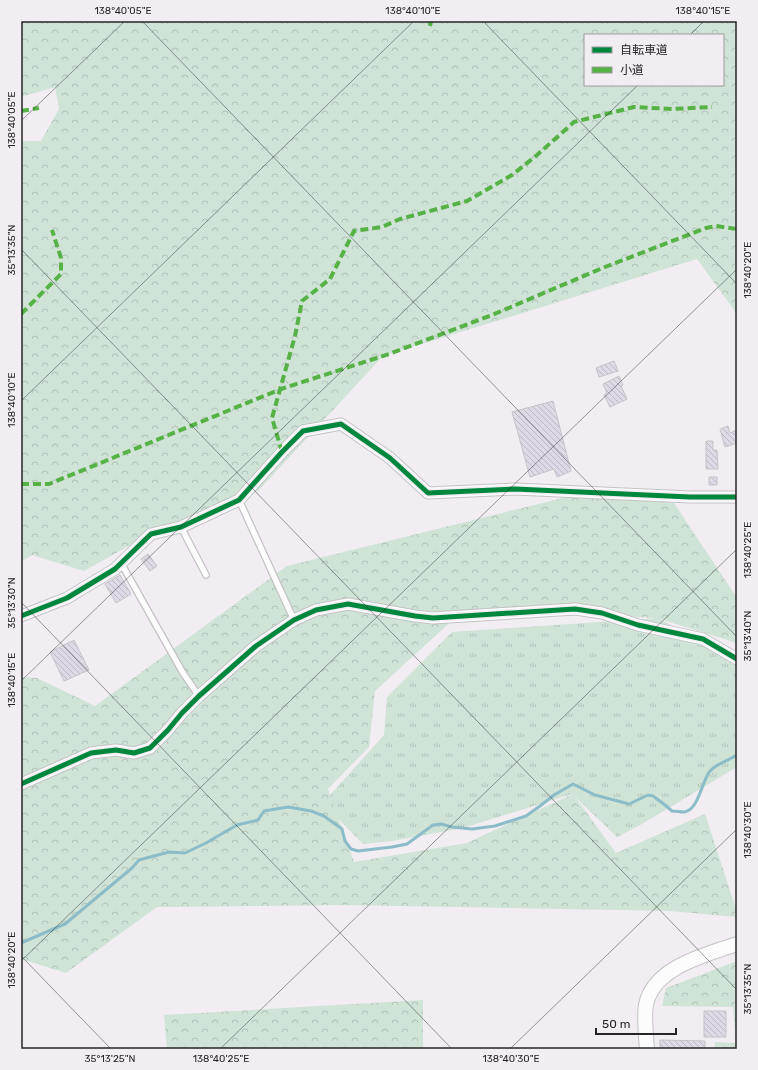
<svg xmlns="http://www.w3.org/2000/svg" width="758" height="1070" viewBox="0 0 758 1070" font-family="Rubik,'Noto Sans JP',sans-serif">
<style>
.grass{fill:url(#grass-tufts)}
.forest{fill:url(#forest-crowns);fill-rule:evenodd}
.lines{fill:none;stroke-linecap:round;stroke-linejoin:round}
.stream{stroke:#8cbcc8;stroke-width:3}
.building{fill:url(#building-back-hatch);stroke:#c6c4c8}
.service-casing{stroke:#c4c2c5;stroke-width:8}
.minor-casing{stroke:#c4c2c5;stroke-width:13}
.tertiary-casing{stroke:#c4c2c5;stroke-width:16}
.service{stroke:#fdfcfd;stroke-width:5.5}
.minor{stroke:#fdfcfd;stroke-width:11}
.tertiary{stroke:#fdfcfd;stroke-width:14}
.quiet{stroke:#56b245;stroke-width:4;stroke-dasharray:8 4;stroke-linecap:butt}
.cycleway-casing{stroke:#f2ecf3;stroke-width:8}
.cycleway{stroke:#00873e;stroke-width:5}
.ticks{fill:none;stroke:#262427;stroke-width:1;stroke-opacity:0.45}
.neatline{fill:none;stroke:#262427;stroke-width:1.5}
.ticks-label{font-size:10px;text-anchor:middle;fill:#262427}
</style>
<defs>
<pattern id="grass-tufts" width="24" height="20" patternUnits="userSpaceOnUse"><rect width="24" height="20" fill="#cfe3d7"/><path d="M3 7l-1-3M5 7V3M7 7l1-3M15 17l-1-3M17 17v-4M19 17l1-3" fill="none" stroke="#b2c3b9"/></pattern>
<pattern id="forest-crowns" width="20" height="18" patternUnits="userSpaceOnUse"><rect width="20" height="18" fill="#cfe3d7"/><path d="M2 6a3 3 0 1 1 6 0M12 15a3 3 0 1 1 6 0" fill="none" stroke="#b2c3b9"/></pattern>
<pattern id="building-back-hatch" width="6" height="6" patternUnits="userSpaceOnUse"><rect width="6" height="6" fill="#ddd9e6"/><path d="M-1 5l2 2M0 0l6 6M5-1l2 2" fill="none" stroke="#bebac5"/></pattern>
</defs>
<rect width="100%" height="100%" fill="#f1edf2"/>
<path class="grass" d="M 658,618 L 737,661 L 737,767 L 642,824 L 617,837 L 572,794 L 463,828 L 392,841 L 363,844 L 323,803 L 384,735 L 387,697 L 452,632 Z"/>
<path class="forest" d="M 21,21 L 737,21 L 737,314 L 697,259 L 383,356 L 258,491 L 181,527 L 150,534 L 84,571 L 32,555 L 21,562 L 21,141 L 41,141 L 59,109 L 55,87 L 21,97 ZM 585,35 L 723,35 L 723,85 L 585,85 Z
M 587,492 L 674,503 L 737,598 L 737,643 L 657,618 L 532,611 L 457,616 L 375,691 L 369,747 L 328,789 L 354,862 L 467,843 L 573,794 L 616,853 L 705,814 L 737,912 L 737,917 L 670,911 L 344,905 L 174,907 L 157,907 L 66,973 L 21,959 L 21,677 L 37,678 L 95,706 L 287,566 Z
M 737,961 L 737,1049 L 714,1049 L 715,1042 L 736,1043 L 733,1007 L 662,1006 L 666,988 Z
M 423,1000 L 423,1049 L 167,1049 L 164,1015 Z"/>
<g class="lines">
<path class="stream" d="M 21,943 L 65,924 L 132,868 L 139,860 L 169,852 L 185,853 L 206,843 L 237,825 L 258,820 L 264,811 L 288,807 L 311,811 L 324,816 L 342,829 L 345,841 L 351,849 L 358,851 L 392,847 L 407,844 L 433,825 L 441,824 L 452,827 L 472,829 L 495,826 L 526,816 L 540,806 L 554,795 L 573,784 L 595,795 L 629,804 L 648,795 L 653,796 L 665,805 L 672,811 C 676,811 680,812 684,812 C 699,810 702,780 710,771 C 716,764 729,760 737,755"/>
</g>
<path class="building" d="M 614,361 L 618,371 L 599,377 L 596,368 Z
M 619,376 L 623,385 L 621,386 L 627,399 L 610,407 L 604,395 L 607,393 L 603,384 Z
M 553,401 L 571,471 L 557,477 L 554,469 L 530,477 L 512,412 Z
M 728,426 L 730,433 L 737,430 L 737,443 L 725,447 L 720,429 Z
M 706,441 L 713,441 L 713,450 L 717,450 L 718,469 L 706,469 Z
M 709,477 L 717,477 L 717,485 L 709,485 Z
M 148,554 L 157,566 L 150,571 L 141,559 Z
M 120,575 L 131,594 L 116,603 L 105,584 Z
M 74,640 L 89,670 L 64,681 L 50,652 Z
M 704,1011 L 726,1011 L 726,1037 L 704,1037 Z
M 660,1040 L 705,1041 L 705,1049 L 660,1048 Z"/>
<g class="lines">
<g class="service-casing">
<path id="service" d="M 239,500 L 294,620
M 181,527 L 206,575
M 121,563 L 183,673 L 199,696"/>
</g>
<g class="minor-casing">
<path id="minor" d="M 21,616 L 67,598 L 115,569 L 151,534 L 181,527 L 239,500 L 282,452 L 303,431 L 341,424 L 390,458 L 428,493 L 515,489 L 690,497 L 737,497
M 21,784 L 91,753 L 116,750 L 134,753 L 150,748 L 168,730 L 182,713 L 199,696 L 256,646 L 294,620 L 316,610 L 348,604 L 415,616 L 433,618 L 575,609 L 602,613 L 638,625 L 703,639 L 737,659"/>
</g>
<g class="tertiary-casing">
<path id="tertiary" d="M 647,1049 C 646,1038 644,1016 646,1005 C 653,967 706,955 737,944"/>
</g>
<use href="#service" class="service"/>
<use href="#minor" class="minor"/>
<use href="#tertiary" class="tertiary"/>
<path class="quiet" d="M 430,26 L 431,21
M 21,111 L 39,108
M 21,314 L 61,274 L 61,258 L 52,230
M 282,452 L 272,418 L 295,336 L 302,301 L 330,279 L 354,231 L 382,227 L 400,219 L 467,201 L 512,175 L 537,155 L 574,122 L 634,107 L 672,109 L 712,107
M 21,484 L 49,484 L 281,389 L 389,354 L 492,315 L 605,267 L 706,228 L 716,226 L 737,229"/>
<g class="cycleway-casing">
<path id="cycleway" d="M 21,616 L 67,598 L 115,569 L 151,534 L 181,527 L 239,500 L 282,452 L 303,431 L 341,424 L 390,458 L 428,493 L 515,489 L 690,497 L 737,497
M 21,784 L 91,753 L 116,750 L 134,753 L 150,748 L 168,730 L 182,713 L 199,696 L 256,646 L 294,620 L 316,610 L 348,604 L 415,616 L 433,618 L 575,609 L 602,613 L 638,625 L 703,639 L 737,659"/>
</g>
<use href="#cycleway" class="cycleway"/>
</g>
<path class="ticks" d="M 142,21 L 737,637M 483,21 L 737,284M 690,35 L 704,21M 21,121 L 125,21M 21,249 L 737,990M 21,401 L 414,21M 21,602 L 452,1049M 21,681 L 638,85M 21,956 L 111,1049M 21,961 L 737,269M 220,1049 L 737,549M 510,1049 L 737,829"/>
<rect width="758" height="1070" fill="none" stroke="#f2ecf3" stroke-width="44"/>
<rect x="584" y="34" width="140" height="52" fill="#f2ecf3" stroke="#a09ca1"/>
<rect x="592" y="47" width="20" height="6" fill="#00873e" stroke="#a09ca1"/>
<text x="620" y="54" font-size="12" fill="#262427">自転車道</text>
<rect x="592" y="67" width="20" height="6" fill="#56b245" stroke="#a09ca1"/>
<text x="620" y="74" font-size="12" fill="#262427">小道</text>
<path d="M596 1028v6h80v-6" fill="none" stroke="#262427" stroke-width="2"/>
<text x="602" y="1028" font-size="12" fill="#262427" stroke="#f2ecf3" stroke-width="3" paint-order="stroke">50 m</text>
<rect x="22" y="22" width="714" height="1026" class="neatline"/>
<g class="ticks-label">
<text x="123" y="14">138°40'05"E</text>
<text x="413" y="14">138°40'10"E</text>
<text x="703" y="14">138°40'15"E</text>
<text transform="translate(11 120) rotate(-90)" y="4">138°40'05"E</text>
<text transform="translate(11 250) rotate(-90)" y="4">35°13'35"N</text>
<text transform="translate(747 270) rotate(-90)" y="4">138°40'20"E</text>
<text transform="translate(11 400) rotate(-90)" y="4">138°40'10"E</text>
<text transform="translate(747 550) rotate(-90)" y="4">138°40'25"E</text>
<text transform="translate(11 603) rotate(-90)" y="4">35°13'30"N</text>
<text transform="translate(747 636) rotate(-90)" y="4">35°13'40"N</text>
<text transform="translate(11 680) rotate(-90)" y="4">138°40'15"E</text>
<text transform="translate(747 830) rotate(-90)" y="4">138°40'30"E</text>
<text transform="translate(11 960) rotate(-90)" y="4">138°40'20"E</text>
<text transform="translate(747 989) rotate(-90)" y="4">35°13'35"N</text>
<text x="110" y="1062">35°13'25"N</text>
<text x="221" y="1062">138°40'25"E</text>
<text x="511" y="1062">138°40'30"E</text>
</g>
</svg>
